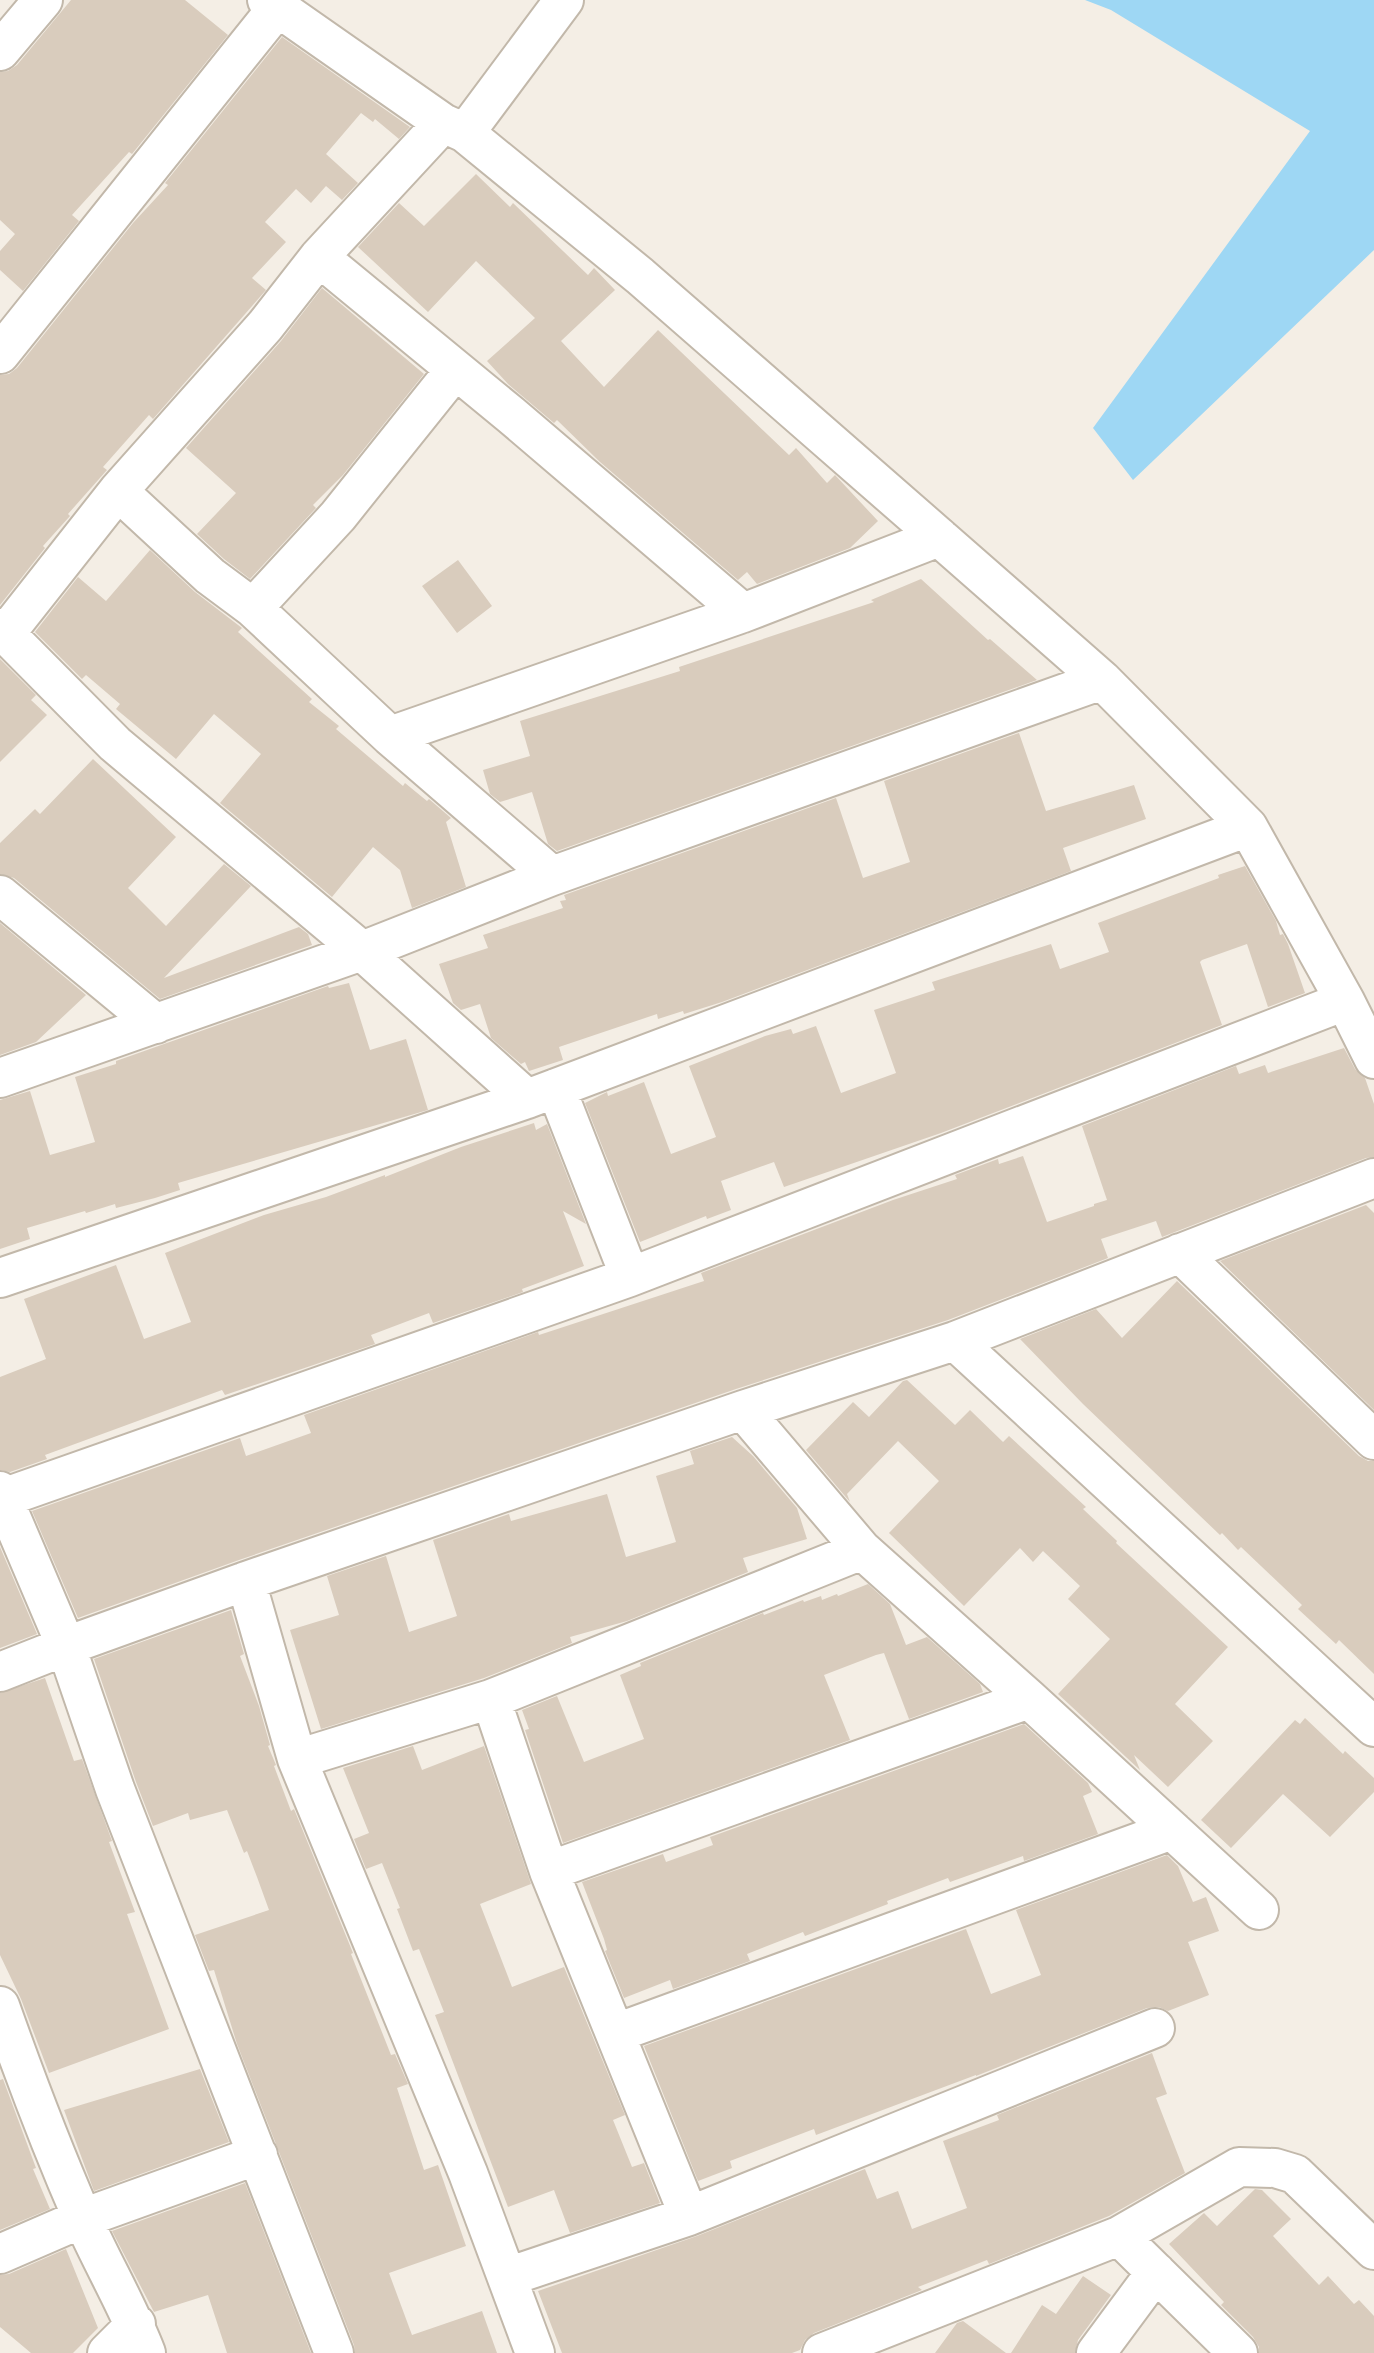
<svg xmlns="http://www.w3.org/2000/svg" width="1374" height="2353" viewBox="0 0 1374 2353" font-family="Inter,sans-serif">
<style>
.water{fill:#9ed7f4}
.building{fill:#d9ccbd}
.lines{fill:none;stroke-linecap:round;stroke-linejoin:round}
.minor-casing{stroke:#c2b8aa;stroke-width:42}
.minor{stroke:#fff;stroke-width:38}
</style>
<rect width="100%" height="100%" fill="#f4eee5"/>
<path class="water" d="M 1085,0 L 1374,0 L 1374,250 L 1133,480 L 1093,428 L 1310,131 L 1111,10 Z"/>
<path class="building" d="M 71,0 L 185,0 L 228,35 L 132,154 L 129,152 L 72,215 L 79,221 L 23,291 L 0,270 L 0,251 L 15,234 L 0,220 L 0,72 L 8,71 L 17,65 Z
M 282,37 L 410,127 L 399,139 L 375,119 L 373,122 L 361,113 L 326,154 L 358,183 L 342,200 L 326,186 L 311,203 L 296,189 L 265,222 L 286,242 L 252,278 L 266,290 L 153,419 L 149,415 L 103,467 L 107,470 L 68,514 L 70,516 L 43,546 L 45,548 L 0,605 L 0,375 L 9,374 L 17,368 L 133,223 L 168,185 L 165,183 Z
M 476,174 L 510,207 L 513,203 L 588,275 L 594,268 L 615,290 L 561,341 L 604,387 L 658,330 L 789,455 L 796,448 L 827,483 L 835,475 L 878,521 L 850,548 L 757,584 L 747,572 L 738,580 L 600,462 L 557,420 L 554,423 L 508,384 L 487,361 L 535,318 L 476,261 L 428,312 L 358,247 L 399,203 L 424,226 Z
M 322,288 L 424,374 L 343,475 L 313,505 L 316,508 L 250,579 L 224,559 L 197,534 L 236,493 L 186,448 L 281,341 Z
M 150,550 L 195,592 L 242,628 L 238,632 L 312,699 L 309,702 L 339,726 L 336,729 L 403,786 L 405,783 L 427,801 L 429,799 L 451,818 L 446,822 L 466,887 L 412,908 L 400,870 L 373,847 L 332,897 L 220,803 L 261,754 L 214,714 L 176,759 L 116,709 L 120,704 L 86,675 L 82,679 L 35,632 L 78,577 L 106,601 Z
M 458,560 L 492,606 L 457,633 L 422,586 Z
M 921,579 L 988,640 L 990,639 L 1037,680 L 557,851 L 548,844 L 532,792 L 500,802 L 490,794 L 483,770 L 530,756 L 520,721 L 680,671 L 679,667 L 874,602 L 871,600 Z
M 0,659 L 36,695 L 31,700 L 47,715 L 0,762 Z
M 1019,733 L 1046,811 L 1134,785 L 1146,819 L 1063,848 L 1071,871 L 722,1002 L 684,1014 L 683,1011 L 658,1019 L 657,1014 L 559,1047 L 563,1060 L 529,1071 L 525,1062 L 521,1064 L 491,1038 L 480,1004 L 461,1010 L 453,1003 L 439,964 L 488,948 L 483,935 L 563,908 L 560,901 L 566,900 L 564,895 L 836,798 L 863,878 L 910,862 L 884,781 Z
M 93,759 L 176,837 L 128,888 L 166,926 L 224,864 L 251,886 L 164,978 L 299,927 L 308,934 L 312,945 L 160,999 L 14,878 L 0,874 L 0,843 L 35,809 L 40,814 Z
M 1245,866 L 1276,921 L 1280,935 L 1283,934 L 1288,944 L 1305,993 L 1268,1007 L 1247,944 L 1202,960 L 1200,962 L 1222,1025 L 941,1133 L 784,1187 L 774,1162 L 721,1181 L 731,1210 L 707,1219 L 706,1216 L 640,1242 L 585,1103 L 607,1092 L 608,1096 L 644,1082 L 671,1154 L 716,1137 L 689,1066 L 765,1036 L 791,1029 L 793,1034 L 816,1026 L 841,1093 L 896,1073 L 874,1010 L 935,990 L 932,982 L 1051,944 L 1060,969 L 1109,952 L 1098,923 L 1219,878 L 1218,875 Z
M 0,923 L 86,995 L 36,1042 L 0,1055 Z
M 349,983 L 370,1050 L 406,1039 L 428,1110 L 178,1183 L 180,1190 L 155,1198 L 116,1208 L 115,1204 L 86,1213 L 85,1211 L 27,1228 L 30,1239 L 0,1249 L 0,1100 L 30,1091 L 50,1155 L 95,1142 L 75,1077 L 116,1064 L 116,1061 L 328,986 L 329,988 Z
M 1344,1048 L 1355,1069 L 1365,1078 L 1374,1104 L 1374,1157 L 1366,1158 L 1162,1237 L 1156,1221 L 1101,1239 L 1108,1258 L 948,1320 L 736,1389 L 239,1560 L 78,1618 L 32,1511 L 240,1438 L 246,1456 L 311,1433 L 304,1415 L 538,1332 L 539,1335 L 704,1281 L 701,1273 L 893,1200 L 957,1179 L 955,1175 L 998,1159 L 999,1164 L 1023,1156 L 1047,1222 L 1094,1206 L 1094,1204 L 1107,1200 L 1082,1126 L 1236,1066 L 1239,1074 L 1265,1065 L 1268,1073 Z
M 534,1123 L 536,1130 L 547,1124 L 586,1224 L 563,1211 L 584,1266 L 522,1289 L 523,1292 L 433,1323 L 429,1313 L 371,1335 L 375,1344 L 225,1395 L 222,1390 L 45,1455 L 47,1459 L 10,1472 L 0,1470 L 0,1377 L 46,1359 L 24,1299 L 116,1265 L 144,1339 L 191,1322 L 165,1253 L 264,1215 L 326,1197 L 385,1175 L 385,1177 L 461,1147 Z
M 1366,1205 L 1374,1213 L 1374,1410 L 1220,1261 Z
M 1177,1281 L 1359,1456 L 1368,1461 L 1374,1461 L 1374,1674 L 1339,1640 L 1336,1644 L 1298,1609 L 1302,1605 L 1241,1547 L 1238,1550 L 1222,1533 L 1220,1535 L 1083,1404 L 1020,1339 L 1096,1309 L 1122,1338 Z
M 907,1380 L 955,1425 L 970,1410 L 1003,1442 L 1009,1436 L 1086,1507 L 1083,1509 L 1117,1541 L 1116,1543 L 1228,1647 L 1175,1704 L 1213,1741 L 1168,1787 L 1134,1755 L 1140,1770 L 1058,1694 L 1110,1639 L 1068,1599 L 1080,1586 L 1043,1551 L 1033,1562 L 1020,1548 L 964,1606 L 889,1533 L 939,1481 L 898,1441 L 847,1494 L 850,1502 L 806,1450 L 853,1402 L 869,1417 L 903,1381 Z
M 732,1437 L 753,1456 L 797,1508 L 807,1539 L 743,1558 L 748,1572 L 627,1621 L 570,1637 L 572,1643 L 484,1678 L 321,1729 L 290,1630 L 339,1615 L 327,1576 L 386,1556 L 409,1632 L 457,1616 L 433,1540 L 509,1514 L 511,1521 L 607,1494 L 626,1557 L 676,1542 L 656,1476 L 694,1464 L 690,1451 Z
M 0,1547 L 37,1634 L 0,1648 Z
M 868,1584 L 890,1604 L 906,1645 L 927,1637 L 980,1684 L 983,1692 L 909,1719 L 884,1653 L 876,1655 L 824,1675 L 850,1740 L 563,1843 L 525,1730 L 529,1729 L 522,1710 L 557,1696 L 584,1762 L 644,1739 L 620,1675 L 641,1666 L 640,1663 L 763,1613 L 764,1615 L 803,1600 L 804,1602 L 821,1596 L 822,1600 L 837,1594 L 838,1596 Z
M 231,1610 L 244,1654 L 240,1656 L 259,1706 L 270,1745 L 268,1746 L 276,1765 L 274,1766 L 291,1811 L 294,1809 L 353,1953 L 351,1954 L 391,2055 L 395,2054 L 408,2084 L 397,2088 L 424,2170 L 438,2165 L 466,2246 L 389,2273 L 412,2335 L 482,2311 L 497,2353 L 355,2353 L 354,2345 L 237,2044 L 214,1970 L 209,1971 L 195,1935 L 269,1910 L 257,1877 L 247,1851 L 244,1853 L 227,1810 L 190,1820 L 188,1813 L 153,1826 L 136,1782 L 94,1659 Z
M 45,1678 L 74,1761 L 82,1759 L 112,1841 L 109,1842 L 135,1912 L 127,1914 L 169,2029 L 49,2073 L 21,1999 L 0,1955 L 0,1693 Z
M 1305,1718 L 1343,1754 L 1345,1751 L 1374,1778 L 1374,1792 L 1330,1837 L 1283,1794 L 1231,1848 L 1201,1820 L 1295,1720 L 1300,1724 Z
M 1024,1724 L 1088,1783 L 1092,1792 L 1083,1796 L 1098,1834 L 1024,1861 L 1023,1856 L 950,1882 L 948,1878 L 887,1901 L 888,1904 L 805,1936 L 803,1932 L 747,1954 L 750,1961 L 673,1989 L 670,1980 L 624,1998 L 605,1951 L 607,1950 L 604,1939 L 582,1882 L 663,1854 L 666,1862 L 713,1845 L 710,1837 Z
M 413,1746 L 422,1770 L 484,1746 L 531,1884 L 480,1904 L 512,1987 L 564,1967 L 625,2115 L 613,2120 L 632,2167 L 644,2163 L 660,2203 L 570,2233 L 554,2190 L 508,2207 L 435,2015 L 444,2012 L 419,1949 L 413,1951 L 397,1909 L 400,1908 L 382,1863 L 366,1869 L 354,1839 L 369,1833 L 343,1768 Z
M 1167,1855 L 1178,1866 L 1193,1902 L 1206,1897 L 1219,1931 L 1188,1942 L 1209,1995 L 1168,2011 L 1159,2007 L 1147,2008 L 976,2076 L 976,2075 L 816,2135 L 814,2129 L 730,2161 L 732,2168 L 698,2181 L 644,2046 L 966,1929 L 991,1994 L 1041,1975 L 1016,1910 Z
M 1152,2053 L 1167,2094 L 1156,2098 L 1185,2173 L 1109,2216 L 989,2264 L 987,2260 L 918,2287 L 922,2290 L 814,2333 L 805,2340 L 800,2350 L 792,2353 L 562,2353 L 538,2291 L 697,2236 L 865,2169 L 877,2199 L 898,2191 L 912,2229 L 967,2208 L 943,2141 L 999,2120 L 997,2115 Z
M 200,2069 L 229,2142 L 94,2191 L 64,2110 Z
M 3,2079 L 36,2168 L 33,2169 L 50,2209 L 0,2230 L 0,2080 Z
M 245,2183 L 311,2353 L 227,2353 L 208,2295 L 154,2312 L 112,2231 Z
M 1255,2189 L 1262,2190 L 1291,2219 L 1273,2236 L 1319,2285 L 1328,2276 L 1354,2304 L 1359,2300 L 1374,2316 L 1374,2353 L 1259,2353 L 1259,2347 L 1253,2337 L 1221,2305 L 1224,2302 L 1169,2244 L 1204,2213 L 1217,2226 Z
M 66,2249 L 98,2328 L 73,2353 L 31,2353 L 0,2327 L 0,2275 L 9,2274 Z
M 1083,2276 L 1111,2295 L 1078,2340 L 1075,2353 L 1011,2353 L 1042,2305 L 1056,2314 Z
M 963,2321 L 1006,2353 L 935,2353 L 957,2323 Z"/>
<g class="lines">
<g class="minor-casing">
<path id="minor" d="M 267,0 L 443,123 L 465,133 L 640,276 L 939,537 L 1102,680 L 1248,827 L 1345,1001 L 1374,1059
M 0,51 L 43,0
M 465,133 L 564,0
M 319,257 L 511,415 L 743,613
M 0,354 L 278,7
M 118,491 L 210,576 L 253,608 L 390,736 L 552,876
M 253,608 L 338,516 L 455,370
M 0,628 L 115,744 L 362,951 L 527,1099
M 6,633 L 118,491 L 265,326 L 319,257 L 443,123
M 390,736 L 743,613 L 939,537
M 0,895 L 156,1024
M 0,1078 L 362,951 L 552,876 L 1102,680
M 556,1088 L 630,1277
M 1180,1253 L 1374,1440
M 0,1278 L 527,1099 L 1248,827
M 955,1341 L 1374,1727
M 743,1410 L 862,1550 L 1029,1699 L 1259,1910
M 0,1491 L 66,1646 L 115,1789 L 334,2353
M 0,1499 L 630,1277 L 1345,1001
M 246,1581 L 297,1759 L 468,2173 L 535,2353
M 0,1672 L 66,1646 L 246,1581 L 743,1410 L 955,1341 L 1374,1178
M 491,1699 L 549,1871 L 689,2216
M 297,1759 L 491,1699 L 862,1550
M 549,1871 L 1029,1699
M 0,2006 C 25,2077 52,2148 82,2217 C 102,2263 128,2306 146,2353
M 616,2033 L 1172,1830
M 1119,2236 L 1238,2353
M 0,2254 L 83,2218 L 258,2155
M 507,2277 L 689,2216 L 1155,2028
M 107,2353 L 136,2324
M 822,2353 L 1119,2236 L 1239,2167 L 1275,2168 L 1295,2174 L 1374,2250
M 1096,2353 L 1156,2272"/>
</g>
<use href="#minor" class="minor"/>
</g>
</svg>
